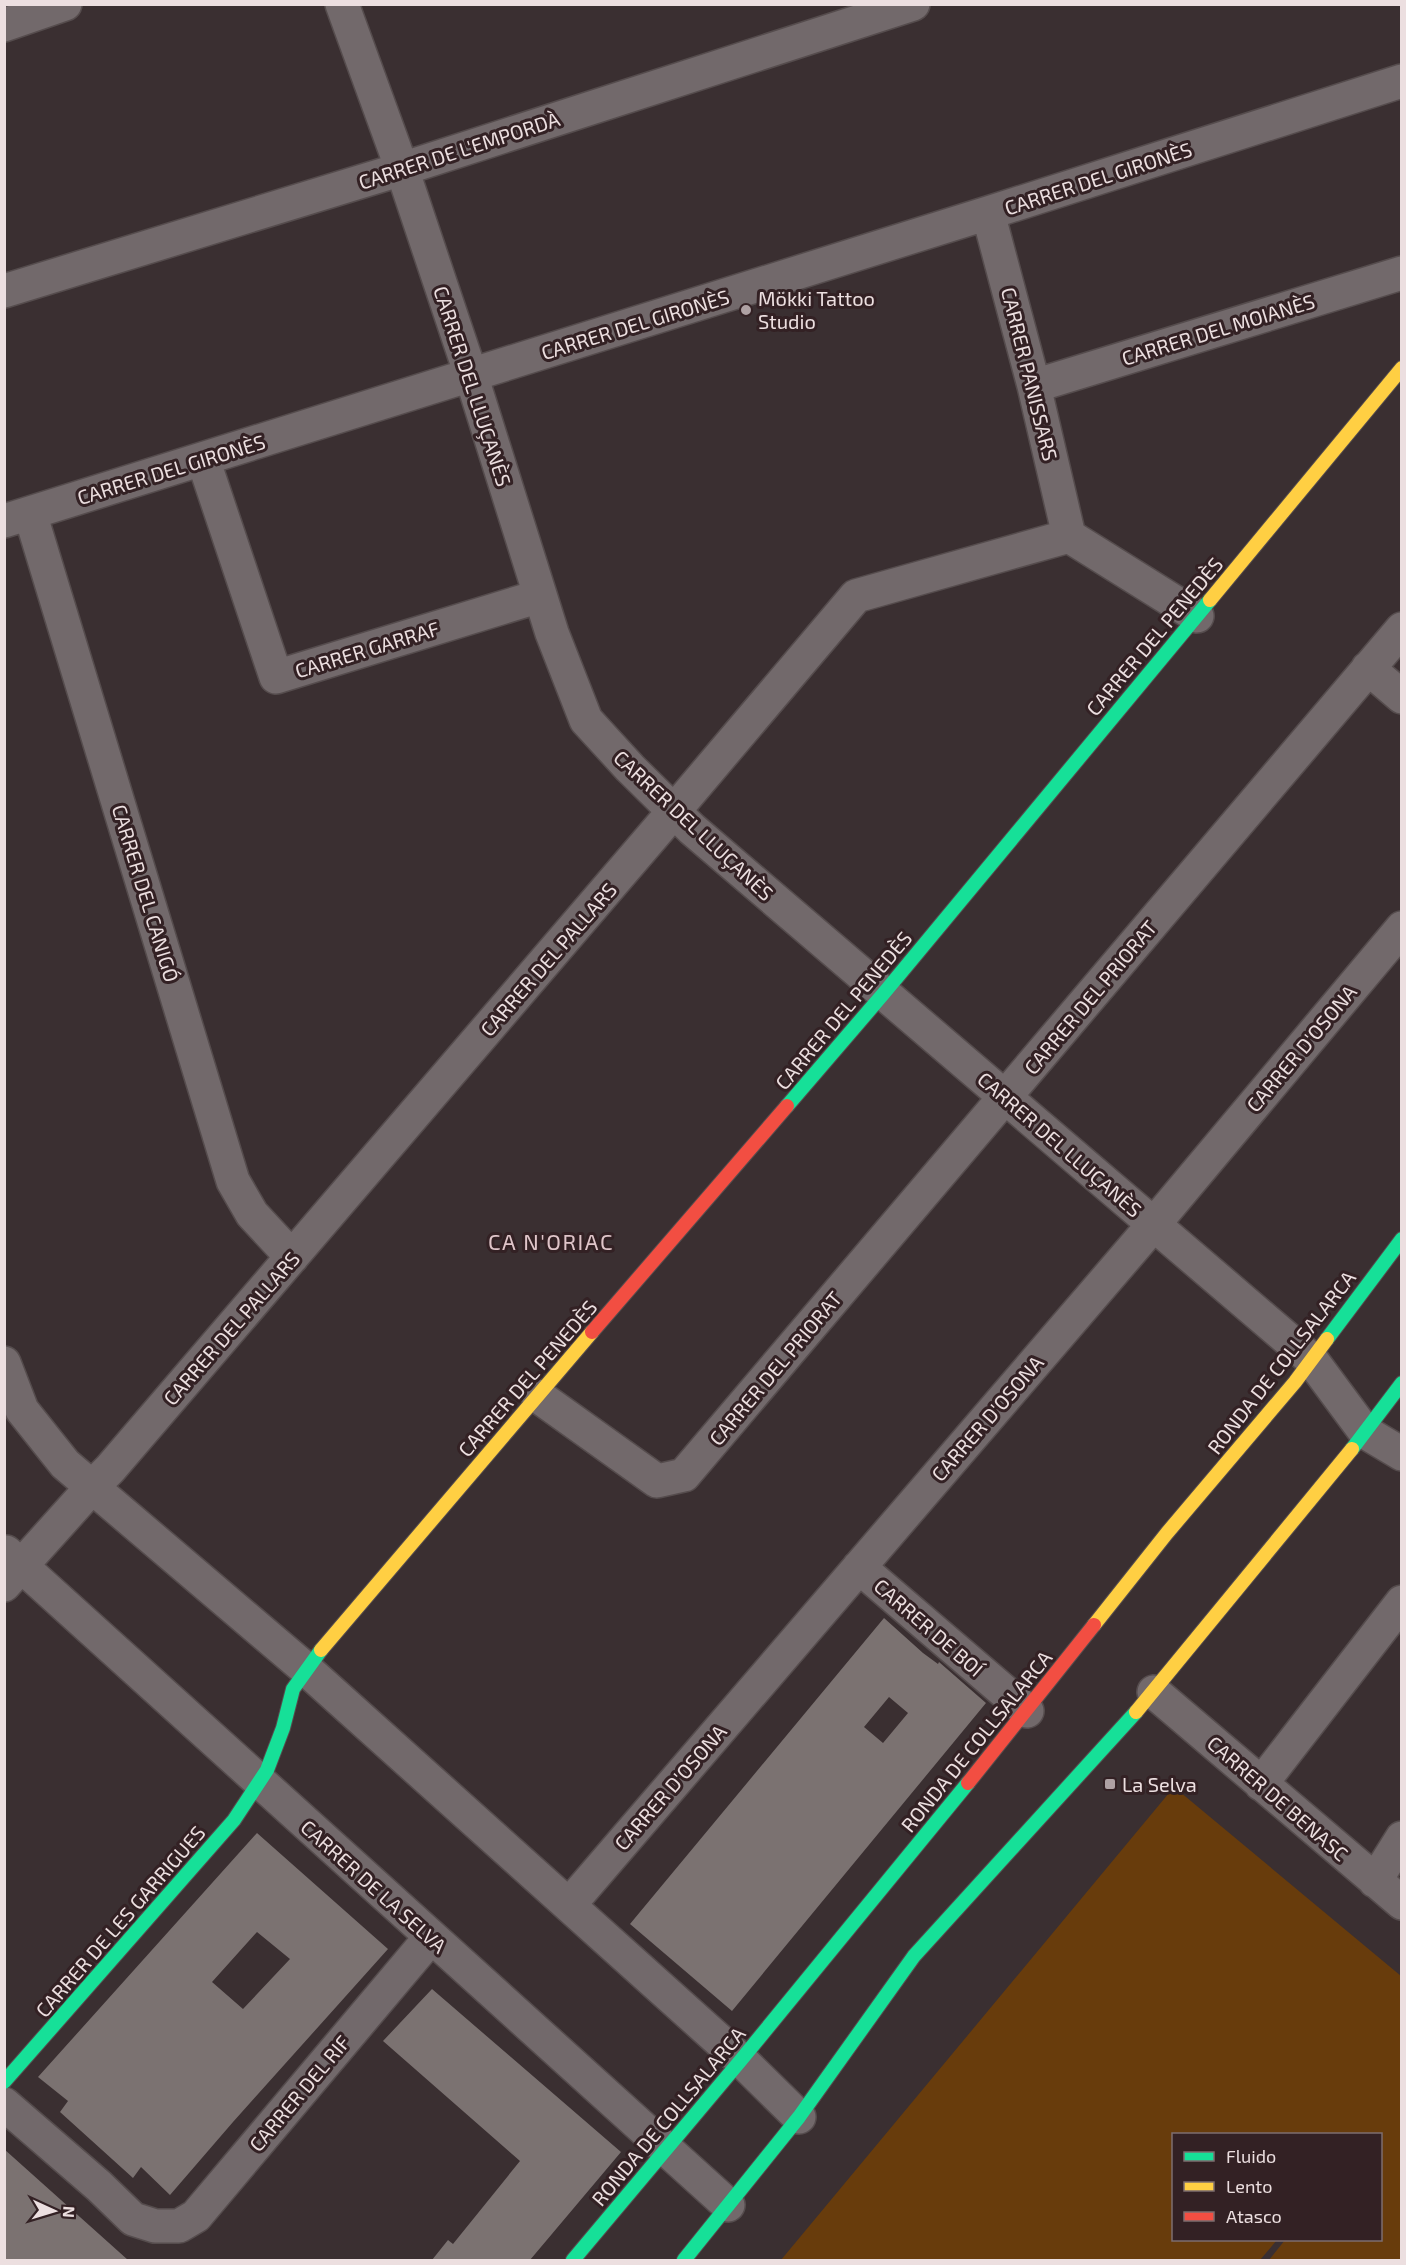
<svg xmlns="http://www.w3.org/2000/svg" width="1406" height="2265" viewBox="0 0 1406 2265" font-family="'Exo 2',sans-serif">
<style>
.green{fill:#683c0c}
.building{fill:#7b7271;fill-rule:evenodd}
.lines{fill:none;stroke-linecap:round;stroke-linejoin:round}
.street-casing{stroke:#554c4d;stroke-width:36}
.fast-casing{stroke:#554c4d;stroke-width:16}
.slow-casing{stroke:#554c4d;stroke-width:16}
.jam-casing{stroke:#554c4d;stroke-width:16}
.street{stroke:#72696b;stroke-width:33}
.fast{stroke:#16e098;stroke-width:14}
.slow{stroke:#ffcf43;stroke-width:14}
.jam{stroke:#f24e42;stroke-width:14}
.poi-dot{fill:#aea1a3;stroke:#332124;stroke-width:2}
.labels{text-anchor:middle;dominant-baseline:central;stroke-width:6;stroke-linejoin:round;paint-order:stroke}
.street-label{font-size:20px;fill:#ecdfe0;stroke:#332124}
.poi-label{font-size:20px;fill:#ecdfe0;stroke:#332124;text-anchor:start}
.quarter-label{font-size:22px;letter-spacing:1.5px;fill:#dfc5c9;stroke:#332124}
</style>
<rect width="100%" height="100%" fill="#3a2f31"/>
<path class="green" d="M 1174,1787 L 1401,1976 L 1401,2260 L 1269,2260 L 1285,2240 L 1380,2240 L 1380,2134 L 1174,2134 L 1174,2240 L 1277,2240 L 1260,2260 L 781,2260 Z"/>
<path class="building" d="M 884,1618 L 923,1653 L 938,1664 L 939,1662 L 986,1703 L 732,2011 L 630,1924 ZM 889,1697 L 908,1713 L 883,1743 L 864,1727 Z
M 257,1833 L 388,1949 L 233,2122 L 170,2195 L 141,2167 L 133,2178 L 60,2112 L 68,2101 L 38,2077 ZM 257,1932 L 290,1959 L 243,2009 L 212,1982 Z
M 432,1989 L 621,2152 L 530,2260 L 432,2260 L 448,2240 L 453,2244 L 520,2161 L 383,2041 Z
M 4,2149 L 128,2260 L 4,2260 Z"/>
<g class="lines">
<g class="street-casing">
<path id="street" d="M 342,4 L 402,169 L 471,375 L 552,633 L 586,720 L 630,768 L 692,829 L 1311,1359 L 1365,1432 L 1402,1454
M 4,25 L 65,4
M 988,213 L 1034,386 L 1069,536
M 4,291 L 402,169 L 913,4
M 1034,386 L 1402,273
M 203,459 L 276,677 L 540,596
M 30,513 L 233,1181 L 252,1214 L 292,1257
M 4,521 L 988,213 L 1402,81
M 1069,536 L 1197,616
M 1368,668 L 1402,697
M 4,1363 L 22,1410 L 65,1464 L 307,1670 L 741,2060 L 799,2117
M 538,1396 L 657,1481 L 684,1475 L 1402,629
M 6,1552 L 728,2205
M 859,1567 L 1027,1711
M 4,1585 L 92,1487 L 110,1469 L 674,811 L 856,596 L 1069,536
M 1154,1692 L 1402,1903
M 1261,1784 L 1402,1602
M 1375,1881 L 1402,1838
M 569,1905 L 1154,1224 L 1402,928
M 4,2104 L 99,2186 L 133,2219 L 155,2226 L 179,2226 L 196,2216 L 431,1937"/>
</g>
<g class="fast-casing">
<path id="fast" d="M 787,1106 L 884,993 L 1210,600
M 1327,1339 L 1402,1239
M 1352,1449 L 1402,1383
M 4,2082 L 234,1820 L 267,1770 L 283,1728 L 293,1689 L 321,1650
M 573,2260 L 741,2060 L 968,1783
M 684,2260 L 799,2117 L 914,1956 L 1136,1712"/>
</g>
<g class="slow-casing">
<path id="slow" d="M 1210,600 L 1402,368
M 1094,1625 L 1167,1533 L 1295,1382 L 1327,1339
M 321,1650 L 592,1332
M 1136,1712 L 1352,1449"/>
</g>
<g class="jam-casing">
<path id="jam" d="M 592,1332 L 787,1106
M 968,1783 L 1094,1625"/>
</g>
<use href="#street" class="street"/>
<use href="#fast" class="fast"/>
<use href="#slow" class="slow"/>
<use href="#jam" class="jam"/>
</g>
<g class="poi-dot">
<circle cx="746" cy="310" r="6"/>
<rect x="1104" y="1778" width="12" height="12" rx="3"/>
</g>
<g class="labels">
<g class="street-label">
<text transform="translate(459 150) rotate(-18)">CARRER DE L'EMPORDÀ</text>
<text transform="translate(1098 178) rotate(-18)">CARRER DEL GIRONÈS</text>
<text transform="translate(635 324) rotate(-17)">CARRER DEL GIRONÈS</text>
<text transform="translate(1218 329) rotate(-17)">CARRER DEL MOIANÈS</text>
<text transform="translate(1030 374) rotate(76)">CARRER PANISSARS</text>
<text transform="translate(473 386) rotate(72)">CARRER DEL LLUÇANÈS</text>
<text transform="translate(171 469) rotate(-17)">CARRER DEL GIRONÈS</text>
<text transform="translate(1154 636) rotate(-50)">CARRER DEL PENEDÈS</text>
<text transform="translate(367 649) rotate(-17)">CARRER GARRAF</text>
<text transform="translate(694 825) rotate(43)">CARRER DEL LLUÇANÈS</text>
<text transform="translate(146 893) rotate(73)">CARRER DEL CANIGÓ</text>
<text transform="translate(548 959) rotate(-49)">CARRER DEL PALLARS</text>
<text transform="translate(1090 997) rotate(-50)">CARRER DEL PRIORAT</text>
<text transform="translate(843 1010) rotate(-50)">CARRER DEL PENEDÈS</text>
<text transform="translate(1301 1048) rotate(-50)">CARRER D'OSONA</text>
<text transform="translate(1060 1144) rotate(41)">CARRER DEL LLUÇANÈS</text>
<text transform="translate(231 1328) rotate(-49)">CARRER DEL PALLARS</text>
<text transform="translate(1281 1362) rotate(-52)">RONDA DE COLLSALARCA</text>
<text transform="translate(775 1368) rotate(-50)">CARRER DEL PRIORAT</text>
<text transform="translate(527 1378) rotate(-49)">CARRER DEL PENEDÈS</text>
<text transform="translate(987 1418) rotate(-49)">CARRER D'OSONA</text>
<text transform="translate(929 1627) rotate(41)">CARRER DE BOÍ</text>
<text transform="translate(976 1741) rotate(-51)">RONDA DE COLLSALARCA</text>
<text transform="translate(670 1787) rotate(-49)">CARRER D'OSONA</text>
<text transform="translate(1278 1798) rotate(41)">CARRER DE BENASC</text>
<text transform="translate(374 1886) rotate(42)">CARRER DE LA SELVA</text>
<text transform="translate(120 1921) rotate(-49)">CARRER DE LES GARRIGUES</text>
<text transform="translate(299 2093) rotate(-50)">CARRER DEL RIF</text>
<text transform="translate(668 2116) rotate(-50)">RONDA DE COLLSALARCA</text>
</g>
<g class="poi-label">
<text x="758" y="298">Mökki Tattoo<tspan x="758" dy="23">Studio</tspan></text>
<text x="1122" y="1784">La Selva</text>
</g>
<g class="quarter-label">
<text x="551" y="1241">CA N'ORIAC</text>
</g>
</g>
<rect width="1406" height="2265" fill="none" stroke="#ecdfe0" stroke-width="12"/>
<rect x="1172" y="2133" width="210" height="108" fill="#332124" stroke="#7d6d6f" stroke-width="1.5"/>
<rect x="1184" y="2152" width="30" height="9" fill="#16e098" stroke="#7d6d6f" stroke-width="1.5"/>
<text x="1226" y="2163" font-size="18" fill="#ecdfe0">Fluido</text>
<rect x="1184" y="2182" width="30" height="9" fill="#ffcf43" stroke="#7d6d6f" stroke-width="1.5"/>
<text x="1226" y="2193" font-size="18" fill="#ecdfe0">Lento</text>
<rect x="1184" y="2212" width="30" height="9" fill="#f24e42" stroke="#7d6d6f" stroke-width="1.5"/>
<text x="1226" y="2223" font-size="18" fill="#ecdfe0">Atasco</text>
<g transform="translate(54 2211) rotate(94)" stroke="#332124" stroke-width="4.5" paint-order="stroke">
<path d="M0-4.5L10 22L0 15L-10 22Z" fill="#ecdfe0"/>
<text y="-9" font-size="16" font-weight="bold" text-anchor="middle" fill="#ecdfe0">N</text>
</g>
</svg>
